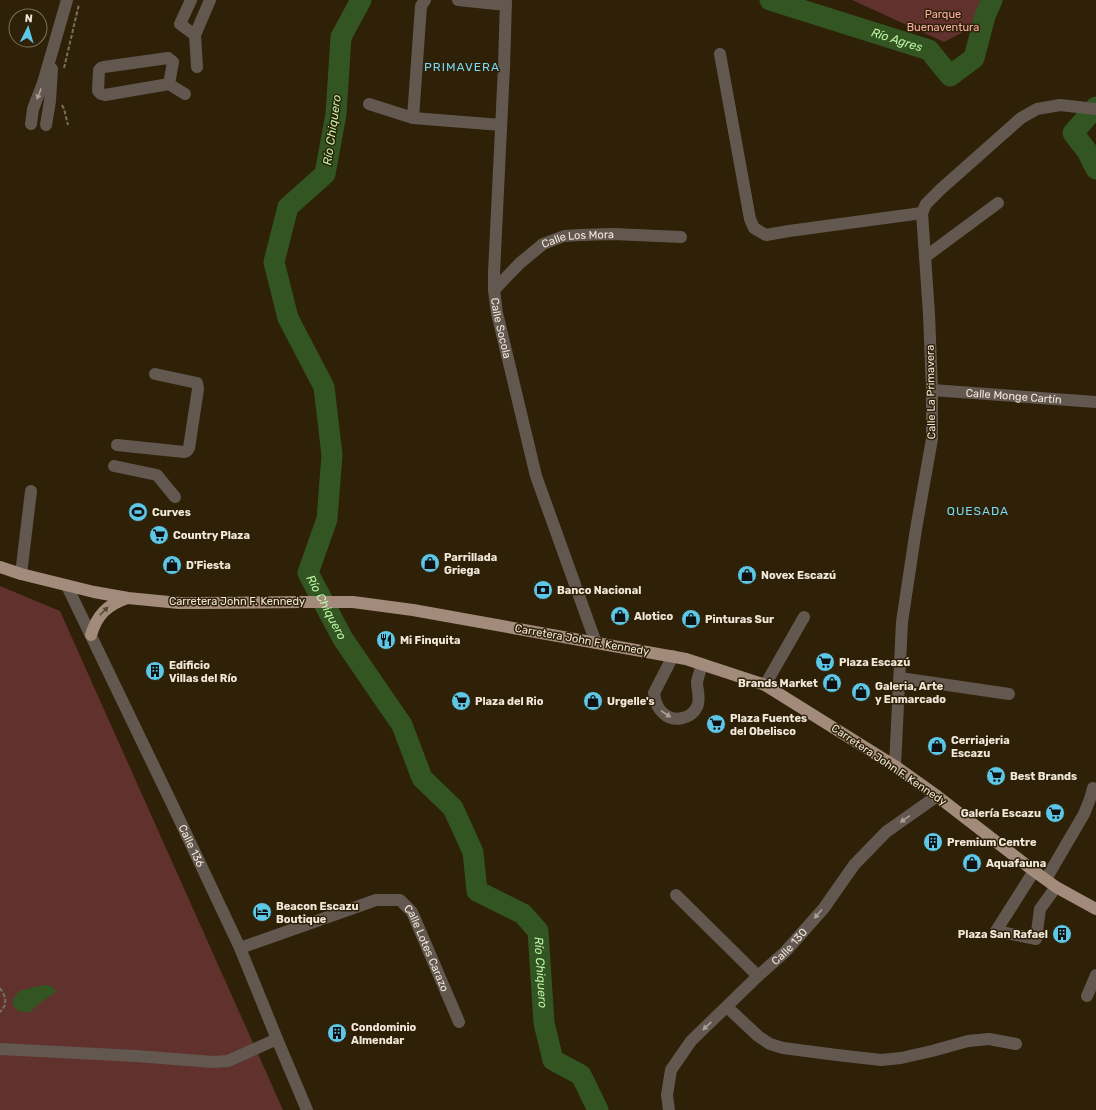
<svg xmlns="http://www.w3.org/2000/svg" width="1096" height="1110" viewBox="0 0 1096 1110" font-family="Rubik,sans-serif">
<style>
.green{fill:#60312d}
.water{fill:#325522}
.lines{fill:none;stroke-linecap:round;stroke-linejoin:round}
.river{stroke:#325522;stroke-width:21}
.path{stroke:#7b705b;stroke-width:2;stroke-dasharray:4 2;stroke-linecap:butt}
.minor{stroke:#635850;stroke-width:12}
.major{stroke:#a38b7c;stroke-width:12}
.oneway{fill:#aaa095}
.oneway2{fill:#574631}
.labels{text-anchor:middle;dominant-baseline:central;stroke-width:3;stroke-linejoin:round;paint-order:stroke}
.park-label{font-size:11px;fill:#fdaea6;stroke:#2e2108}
.street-label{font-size:11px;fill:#f1e8da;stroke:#2e2108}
.poi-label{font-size:11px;font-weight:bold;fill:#f1e8da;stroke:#2e2108;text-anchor:start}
.water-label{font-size:12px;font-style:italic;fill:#bcf4a6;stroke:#2e2108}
.neighbourhood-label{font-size:12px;letter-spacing:1px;fill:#79d9f7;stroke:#2e2108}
</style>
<rect width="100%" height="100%" fill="#2e2108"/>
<path class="green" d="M 852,0 L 983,0 L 969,29 L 944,42 Z
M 0,586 L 60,611 L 283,1110 L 0,1110 Z"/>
<path class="water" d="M 46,985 C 50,986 55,987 56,992 L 37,1005 L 30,1012 C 22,1013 11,1010 13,1000 C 14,997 17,994 19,991 L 39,986 Z"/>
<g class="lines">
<g class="river">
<path id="s1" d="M 361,0 L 341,37 L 336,114 L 325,174 L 288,207 L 274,262 L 288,318 L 324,387 L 332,455 L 327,519 L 308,573 L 343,639 L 402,725 L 422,778 L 453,808 L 473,852 L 477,891 L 523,914 L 538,931 L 544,1023 L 553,1060 L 581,1075 L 598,1110"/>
<path id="s2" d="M 770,0 L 929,50 L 950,76 L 974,58 L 985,16 L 992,0"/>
<path d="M 1096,107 L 1073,133 L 1087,151 L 1096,169"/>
</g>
<path class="path" d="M 64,68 L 65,64 L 79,4
M 62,105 L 64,109 L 68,125
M 0,988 C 6,997 8,1004 0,1012"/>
<g class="minor">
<path d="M 191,0 L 180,24 L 195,35 L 210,0"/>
<path d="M 425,0 L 421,6 L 413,118 L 501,125"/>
<path d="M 458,0 L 506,5"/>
<path id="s3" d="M 506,0 L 504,67 L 494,273 L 494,290 L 497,313 L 536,476 L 596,643"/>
<path d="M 195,35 L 197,67"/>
<path d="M 720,54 L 750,219 L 754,228 L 766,235 L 789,231 L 922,213"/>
<path d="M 169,84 L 173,62 L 168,58 L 104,67 L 101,68 L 99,70 L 98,91 L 101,94 L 105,95 L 169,84 L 185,94"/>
<path d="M 369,104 L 413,118"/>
<path d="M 31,124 L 33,109 L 43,83 L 67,0"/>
<path d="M 46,125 L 50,101 L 52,69"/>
<path d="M 925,257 L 998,203"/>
<path id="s4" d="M 494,290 L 520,263 L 543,244 L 564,236 L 580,235 L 613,234 L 681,237"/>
<path id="s5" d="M 932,390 L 1096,402"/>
<path d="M 117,445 L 184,452 L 187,451 L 189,448 L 198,389 L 197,383 L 155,374"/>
<path d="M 114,466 L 157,475 L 175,497"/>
<path d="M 21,574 L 31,491"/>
<path id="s6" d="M 67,586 L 173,806 L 240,948 L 277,1039 L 307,1110"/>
<path d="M 673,656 L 654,693 C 655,701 657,708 663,713 C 673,723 691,719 697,707 C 701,699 697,690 697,682 C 698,676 701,670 702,664"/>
<path d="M 900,678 L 1009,694"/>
<path d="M 765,685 L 804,617"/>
<path d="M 895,766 L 902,622 L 916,529 L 932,439 L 932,390 L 929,314 L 922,213 L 926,204 L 941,189 L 1021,118 L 1037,109 L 1060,105 L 1096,109"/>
<path d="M 1034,871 L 996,931 L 1036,939 L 1040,909 L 1056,887"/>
<path d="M 1046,879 L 1084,814 L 1090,799 L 1093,788"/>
<path d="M 676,895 L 758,976"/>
<path id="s7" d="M 240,948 L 376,900 L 400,900 L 412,912 L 459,1022"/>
<path d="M 1087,996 L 1096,975"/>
<path d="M 727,1007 L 758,1036 L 770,1044 L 783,1048 L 837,1055 L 881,1060 L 901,1058 L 932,1051 L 968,1041 L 989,1039 L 1016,1044"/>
<path d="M 0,1049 L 136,1056 L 213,1062 L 228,1061 L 277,1039"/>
<path id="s8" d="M 669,1110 L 667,1095 L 671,1070 L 691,1041 L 758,976 L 785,952 L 824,908 L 854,865 L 886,832 L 937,796"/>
</g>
<path class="major" d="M 0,567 L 21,574 L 94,592 L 128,598 L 179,603 L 201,603 L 302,602 L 353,602 L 413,610 L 686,659 L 765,685 L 895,766 L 937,796 L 1034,871 L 1056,887 L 1096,909
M 91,635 C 97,615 107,605 127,598"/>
</g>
<defs><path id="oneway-solid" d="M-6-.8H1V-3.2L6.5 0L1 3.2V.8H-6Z"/></defs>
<g class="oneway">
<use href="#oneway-solid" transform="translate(39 94) rotate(111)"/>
<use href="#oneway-solid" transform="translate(666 714) rotate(33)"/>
<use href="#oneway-solid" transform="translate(905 819) rotate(145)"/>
<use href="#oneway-solid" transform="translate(818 914) rotate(131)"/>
<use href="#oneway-solid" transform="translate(707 1026) rotate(137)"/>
</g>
<use class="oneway2" href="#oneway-solid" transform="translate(104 611) rotate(-45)"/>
<defs>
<g id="stadium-disc" transform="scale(1)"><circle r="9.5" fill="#5cc7e7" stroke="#2e2108"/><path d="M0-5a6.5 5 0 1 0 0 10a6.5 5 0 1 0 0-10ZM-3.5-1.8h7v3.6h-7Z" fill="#111"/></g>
<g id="supermarket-disc" transform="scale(1)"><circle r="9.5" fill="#5cc7e7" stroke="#2e2108"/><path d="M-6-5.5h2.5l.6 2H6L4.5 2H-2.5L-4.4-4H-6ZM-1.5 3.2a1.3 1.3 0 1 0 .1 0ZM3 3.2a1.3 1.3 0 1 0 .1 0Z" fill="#111"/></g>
<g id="shop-disc" transform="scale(1)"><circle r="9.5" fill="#5cc7e7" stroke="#2e2108"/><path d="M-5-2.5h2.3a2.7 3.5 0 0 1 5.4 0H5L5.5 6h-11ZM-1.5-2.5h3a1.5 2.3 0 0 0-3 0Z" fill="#111"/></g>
<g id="bank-disc" transform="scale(1)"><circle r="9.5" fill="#5cc7e7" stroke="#2e2108"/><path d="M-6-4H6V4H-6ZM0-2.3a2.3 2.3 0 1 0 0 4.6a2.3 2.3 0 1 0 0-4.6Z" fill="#111"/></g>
<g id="restaurant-disc" transform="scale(1)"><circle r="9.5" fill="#5cc7e7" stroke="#2e2108"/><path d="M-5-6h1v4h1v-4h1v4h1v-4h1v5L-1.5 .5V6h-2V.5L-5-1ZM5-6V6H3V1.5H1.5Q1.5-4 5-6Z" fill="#111"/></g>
<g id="building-disc" transform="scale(1)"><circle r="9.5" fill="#5cc7e7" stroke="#2e2108"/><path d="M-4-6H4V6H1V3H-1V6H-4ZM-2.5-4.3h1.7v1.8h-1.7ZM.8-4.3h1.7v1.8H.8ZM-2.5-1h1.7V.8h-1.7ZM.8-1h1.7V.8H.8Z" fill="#111"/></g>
<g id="hotel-disc" transform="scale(1)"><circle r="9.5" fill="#5cc7e7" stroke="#2e2108"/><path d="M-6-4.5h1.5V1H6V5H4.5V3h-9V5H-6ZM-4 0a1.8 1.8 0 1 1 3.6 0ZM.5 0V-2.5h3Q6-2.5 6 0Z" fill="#111"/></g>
</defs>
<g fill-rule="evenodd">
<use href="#stadium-disc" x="138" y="512"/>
<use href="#supermarket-disc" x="159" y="535"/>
<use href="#shop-disc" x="430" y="563"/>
<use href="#shop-disc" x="172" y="565"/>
<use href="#shop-disc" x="747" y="575"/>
<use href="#bank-disc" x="543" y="590"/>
<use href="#shop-disc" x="620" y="616"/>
<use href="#shop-disc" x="691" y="619"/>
<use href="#restaurant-disc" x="386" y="640"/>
<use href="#supermarket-disc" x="825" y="662"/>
<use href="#building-disc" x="155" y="671"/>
<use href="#shop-disc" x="832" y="683"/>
<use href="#shop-disc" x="861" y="692"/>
<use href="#supermarket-disc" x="461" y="701"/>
<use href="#shop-disc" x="593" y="701"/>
<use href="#supermarket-disc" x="716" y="724"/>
<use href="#shop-disc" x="937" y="746"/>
<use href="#supermarket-disc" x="996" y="776"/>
<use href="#supermarket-disc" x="1055" y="813"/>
<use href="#building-disc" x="933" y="842"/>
<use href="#shop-disc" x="972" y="863"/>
<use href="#hotel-disc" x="262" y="912"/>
<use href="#building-disc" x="1062" y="934"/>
<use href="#building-disc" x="337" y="1033"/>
</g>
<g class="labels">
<g class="park-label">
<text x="943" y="14">Parque<tspan x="943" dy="13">Buenaventura</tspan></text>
</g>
<g class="street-label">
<text stroke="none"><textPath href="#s4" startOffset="103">Calle Los Mora</textPath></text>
<text stroke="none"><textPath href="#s3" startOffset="329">Calle Socola</textPath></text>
<text transform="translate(931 392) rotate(-91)">Calle La Primavera</text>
<text stroke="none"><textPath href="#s5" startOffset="82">Calle Monge Cartín</textPath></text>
<text x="237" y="601">Carretera John F. Kennedy</text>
<text transform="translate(582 640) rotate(10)">Carretera John F. Kennedy</text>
<text transform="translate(889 765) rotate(34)">Carretera John F. Kennedy</text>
<text stroke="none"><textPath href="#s6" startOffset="288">Calle 136</textPath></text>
<text stroke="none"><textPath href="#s8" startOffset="212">Calle 130</textPath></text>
<text stroke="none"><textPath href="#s7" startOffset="224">Calle Lotes Carazo</textPath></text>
</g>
<g class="poi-label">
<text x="152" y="512">Curves</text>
<text x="173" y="535">Country Plaza</text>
<text x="444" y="557">Parrillada<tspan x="444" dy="13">Griega</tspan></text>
<text x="186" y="565">D'Fiesta</text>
<text x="761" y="575">Novex Escazú</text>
<text x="557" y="590">Banco Nacional</text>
<text x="634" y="616">Alotico</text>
<text x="705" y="619">Pinturas Sur</text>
<text x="400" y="640">Mi Finquita</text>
<text x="839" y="662">Plaza Escazú</text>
<text x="169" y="665">Edificio<tspan x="169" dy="13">Villas del Río</tspan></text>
<text x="818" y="683" text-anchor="end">Brands Market</text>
<text x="875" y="686">Galeria, Arte<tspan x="875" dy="13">y Enmarcado</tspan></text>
<text x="475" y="701">Plaza del Rio</text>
<text x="607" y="701">Urgelle's</text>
<text x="730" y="718">Plaza Fuentes<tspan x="730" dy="13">del Obelisco</tspan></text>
<text x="951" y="740">Cerriajeria<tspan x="951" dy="13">Escazu</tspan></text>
<text x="1010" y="776">Best Brands</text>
<text x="1041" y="813" text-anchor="end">Galería Escazu</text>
<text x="947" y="842">Premium Centre</text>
<text x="986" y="863">Aquafauna</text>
<text x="276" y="906">Beacon Escazu<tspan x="276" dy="13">Boutique</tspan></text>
<text x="1048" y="934" text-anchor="end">Plaza San Rafael</text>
<text x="351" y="1027">Condominio<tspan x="351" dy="13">Almendar</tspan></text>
</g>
<g class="water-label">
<text stroke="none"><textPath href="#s2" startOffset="133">Río Agres</textPath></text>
<text transform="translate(332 130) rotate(-82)">Río Chiquero</text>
<text stroke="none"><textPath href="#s1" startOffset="651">Río Chiquero</textPath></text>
<text stroke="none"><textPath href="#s1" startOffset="1094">Río Chiquero</textPath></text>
</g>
<g class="neighbourhood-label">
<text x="462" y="67">PRIMAVERA</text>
<text x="978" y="511">QUESADA</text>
</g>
</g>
<g transform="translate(28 28) rotate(5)"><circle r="19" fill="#2e2108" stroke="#7c715c"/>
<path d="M0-3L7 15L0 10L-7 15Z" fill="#5cc7e7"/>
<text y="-6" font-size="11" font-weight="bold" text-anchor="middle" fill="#f1e8da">N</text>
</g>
</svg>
